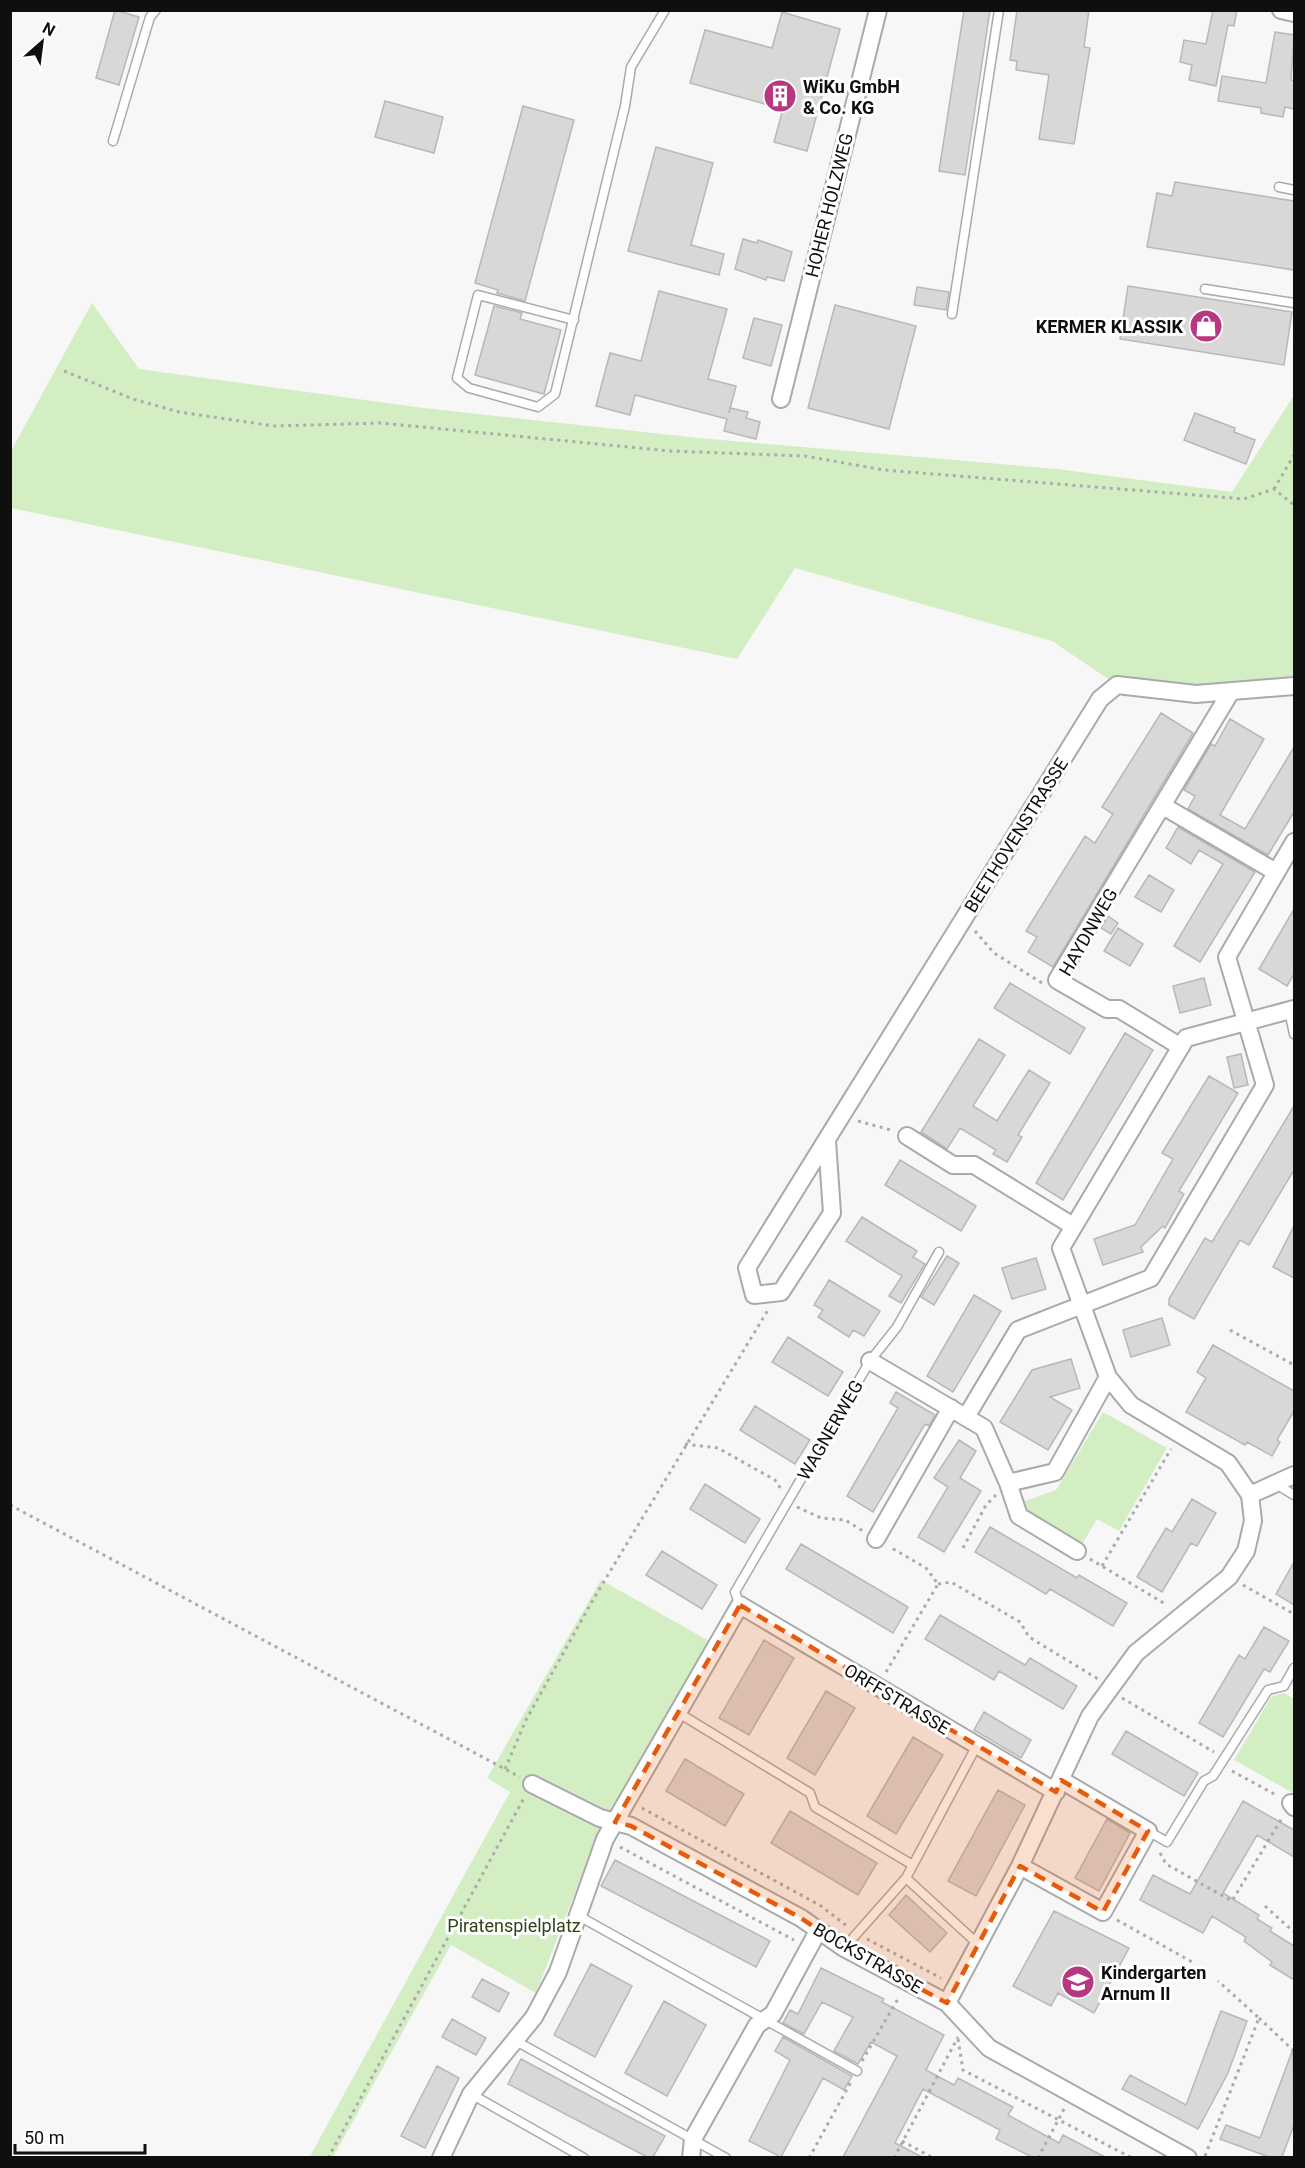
<svg xmlns="http://www.w3.org/2000/svg" width="1305" height="2168" viewBox="0 0 1305 2168" font-family="Roboto,sans-serif">
<style>
.green{fill:#d4eec4}
.building{fill:#d9d8d7;stroke:#b9b7b7;stroke-width:1.5}
.lines{fill:none;stroke-linecap:round;stroke-linejoin:round}
.service-casing{stroke:#a9aaab;stroke-width:11}
.minor-casing{stroke:#a9aaab;stroke-width:20}
.path{stroke:#ababab;stroke-width:3;stroke-dasharray:3 4.5;stroke-linecap:butt}
.service{stroke:#fff;stroke-width:8}
.minor{stroke:#fff;stroke-width:16}
.marked{fill:#e8590c;fill-opacity:0.2;stroke:#e8590c;stroke-width:4.5;stroke-dasharray:12 8;stroke-linejoin:round}
.labels{text-anchor:middle;dominant-baseline:central;stroke-width:6;stroke-linejoin:round;paint-order:stroke}
.poi-label{font-size:18px;font-weight:bold;fill:#0f0f0f;stroke:#fff;text-anchor:start}
.street-label{font-size:18px;fill:#0f0f0f;stroke:#fff}
.park-label{font-size:18px;fill:#2c4617;stroke:#fff}
</style>
<rect width="100%" height="100%" fill="#f7f7f8"/>
<path class="green" d="M 92,303 L 139,369 L 423,408 L 699,438 L 1057,469 L 1232,492 L 1294,395 L 1294,686 L 1117,685 L 1052,641 L 795,568 L 737,659 L 11,508 L 11,451 Z
M 1103,1412 L 1167,1448 L 1119,1531 L 1097,1519 L 1081,1546 L 1026,1515 L 1022,1502 L 1056,1490 Z
M 601,1580 L 709,1641 L 600,1828 L 536,1993 L 451,1945 L 333,2157 L 309,2158 L 510,1792 L 487,1778 Z
M 1284,1693 L 1294,1699 L 1293,1793 L 1234,1760 L 1271,1697 Z"/>
<path class="building" d="M 115,10 L 139,17 L 119,85 L 96,78 Z
M 964,10 L 990,10 L 965,175 L 939,171 Z
M 1017,10 L 1089,10 L 1084,47 L 1090,48 L 1074,144 L 1039,139 L 1049,75 L 1016,70 L 1017,61 L 1010,60 Z
M 1213,10 L 1237,10 L 1234,26 L 1228,25 L 1216,86 L 1189,80 L 1192,65 L 1180,62 L 1184,40 L 1206,44 Z
M 782,12 L 840,29 L 807,151 L 774,142 L 783,109 L 690,83 L 705,30 L 772,48 Z
M 1275,32 L 1294,35 L 1291,80 L 1294,81 L 1294,109 L 1285,107 L 1283,117 L 1261,113 L 1261,108 L 1218,101 L 1222,76 L 1266,83 Z
M 385,101 L 443,117 L 434,153 L 375,137 Z
M 523,106 L 574,120 L 525,301 L 497,293 L 498,290 L 475,283 Z
M 656,147 L 713,163 L 691,245 L 724,254 L 719,275 L 628,251 Z
M 1175,182 L 1294,201 L 1294,270 L 1147,247 L 1157,193 L 1172,196 Z
M 743,239 L 757,243 L 758,240 L 792,252 L 784,281 L 767,277 L 766,280 L 735,269 Z
M 1128,286 L 1292,312 L 1284,365 L 1120,339 Z
M 917,287 L 949,292 L 946,310 L 914,305 Z
M 659,291 L 727,309 L 708,379 L 736,386 L 729,413 L 730,408 L 748,412 L 746,418 L 760,422 L 756,439 L 724,431 L 727,419 L 635,395 L 630,415 L 596,406 L 610,353 L 641,361 Z
M 835,305 L 916,326 L 889,429 L 808,408 Z
M 494,306 L 522,313 L 520,319 L 561,330 L 544,394 L 475,375 Z
M 754,318 L 782,325 L 771,366 L 743,358 Z
M 1195,413 L 1235,428 L 1234,432 L 1255,440 L 1246,464 L 1184,440 Z
M 1161,713 L 1193,733 L 1053,967 L 1028,952 L 1037,937 L 1026,931 L 1085,836 L 1095,843 L 1113,814 L 1102,807 Z
M 1230,719 L 1264,739 L 1220,815 L 1245,829 L 1294,747 L 1294,812 L 1268,855 L 1188,809 L 1195,796 L 1184,790 L 1211,744 L 1215,746 Z
M 1178,827 L 1255,872 L 1200,962 L 1174,946 L 1223,864 L 1199,850 L 1191,864 L 1166,848 Z
M 1149,875 L 1174,890 L 1161,912 L 1135,897 Z
M 1294,909 L 1294,974 L 1287,986 L 1259,969 Z
M 1108,916 L 1118,923 L 1111,934 L 1101,928 Z
M 1118,928 L 1143,944 L 1130,966 L 1104,951 Z
M 1204,978 L 1211,1005 L 1180,1013 L 1173,986 Z
M 1010,983 L 1085,1028 L 1070,1054 L 994,1008 Z
M 1125,1033 L 1153,1050 L 1063,1200 L 1036,1183 Z
M 979,1039 L 1005,1055 L 973,1106 L 997,1121 L 1029,1070 L 1050,1083 L 1018,1135 L 1022,1137 L 1007,1162 L 993,1154 L 996,1150 L 960,1128 L 947,1149 L 921,1132 Z
M 1241,1054 L 1248,1085 L 1234,1088 L 1227,1057 Z
M 1209,1076 L 1238,1093 L 1179,1191 L 1184,1194 L 1165,1228 L 1163,1226 L 1141,1247 L 1143,1252 L 1103,1265 L 1094,1239 L 1135,1225 L 1173,1159 L 1162,1153 Z
M 1294,1106 L 1294,1170 L 1249,1245 L 1240,1240 L 1194,1319 L 1169,1305 L 1169,1299 L 1205,1238 L 1212,1242 Z
M 900,1160 L 976,1206 L 961,1231 L 885,1185 Z
M 862,1217 L 917,1251 L 913,1257 L 925,1264 L 901,1303 L 889,1296 L 902,1276 L 846,1241 Z
M 1294,1226 L 1294,1278 L 1273,1267 Z
M 947,1256 L 959,1263 L 934,1305 L 921,1297 Z
M 1036,1258 L 1046,1289 L 1012,1299 L 1002,1268 Z
M 829,1280 L 880,1311 L 864,1336 L 853,1330 L 849,1337 L 818,1317 L 823,1310 L 814,1305 Z
M 974,1295 L 1001,1311 L 953,1392 L 927,1376 Z
M 1162,1318 L 1170,1345 L 1131,1357 L 1123,1330 Z
M 788,1337 L 843,1372 L 828,1396 L 772,1362 Z
M 1213,1345 L 1294,1391 L 1294,1411 L 1277,1440 L 1280,1442 L 1272,1456 L 1247,1442 L 1245,1445 L 1186,1412 L 1206,1378 L 1197,1372 Z
M 1071,1359 L 1080,1388 L 1050,1397 L 1072,1410 L 1048,1450 L 1000,1422 L 1032,1370 Z
M 896,1392 L 935,1415 L 929,1426 L 925,1424 L 873,1512 L 847,1496 L 898,1408 L 890,1403 Z
M 755,1406 L 810,1440 L 795,1464 L 740,1430 Z
M 959,1440 L 976,1451 L 960,1478 L 981,1491 L 944,1552 L 918,1537 L 948,1487 L 934,1478 Z
M 705,1484 L 760,1519 L 745,1543 L 690,1509 Z
M 1192,1499 L 1216,1513 L 1197,1546 L 1191,1543 L 1162,1592 L 1137,1577 L 1166,1528 L 1172,1532 Z
M 990,1527 L 1077,1578 L 1079,1575 L 1127,1603 L 1113,1626 L 1050,1589 L 1046,1594 L 975,1552 Z
M 801,1544 L 908,1607 L 893,1633 L 786,1569 Z
M 662,1551 L 717,1585 L 702,1609 L 646,1575 Z
M 1294,1562 L 1294,1605 L 1276,1594 Z
M 940,1615 L 1025,1665 L 1030,1658 L 1077,1686 L 1063,1709 L 999,1671 L 994,1680 L 925,1639 Z
M 1264,1627 L 1289,1641 L 1270,1672 L 1264,1669 L 1223,1737 L 1199,1723 L 1239,1655 L 1245,1659 Z
M 764,1640 L 794,1658 L 749,1735 L 719,1718 Z
M 826,1691 L 855,1708 L 815,1775 L 787,1758 Z
M 984,1712 L 1031,1740 L 1021,1758 L 974,1730 Z
M 1126,1731 L 1198,1773 L 1184,1796 L 1112,1754 Z
M 913,1737 L 943,1755 L 896,1834 L 867,1816 Z
M 685,1759 L 744,1794 L 725,1826 L 666,1791 Z
M 998,1790 L 1025,1805 L 976,1896 L 948,1881 Z
M 1243,1801 L 1294,1830 L 1294,1857 L 1257,1835 L 1223,1893 L 1259,1915 L 1257,1919 L 1272,1928 L 1270,1931 L 1294,1946 L 1294,1980 L 1270,1965 L 1272,1962 L 1244,1941 L 1246,1937 L 1212,1916 L 1203,1933 L 1140,1900 L 1153,1875 L 1190,1894 Z
M 790,1811 L 877,1863 L 858,1895 L 771,1843 Z
M 1107,1819 L 1130,1833 L 1099,1891 L 1075,1878 Z
M 615,1860 L 770,1941 L 756,1967 L 601,1886 Z
M 906,1895 L 947,1933 L 930,1952 L 889,1915 Z
M 1054,1911 L 1129,1948 L 1094,2013 L 1058,1993 L 1051,2006 L 1013,1986 Z
M 591,1964 L 632,1986 L 595,2057 L 554,2035 Z
M 821,1968 L 884,1999 L 882,2002 L 944,2035 L 926,2070 L 954,2085 L 958,2078 L 1013,2107 L 1008,2115 L 1059,2143 L 1063,2135 L 1105,2157 L 1032,2157 L 996,2139 L 1000,2130 L 923,2089 L 895,2143 L 922,2157 L 843,2157 L 897,2056 L 871,2042 L 858,2064 L 834,2051 L 853,2017 L 822,2002 L 804,2034 L 783,2023 L 790,2010 L 798,2014 Z
M 482,1979 L 509,1993 L 499,2012 L 472,1997 Z
M 664,2001 L 706,2025 L 667,2096 L 625,2073 Z
M 1221,2011 L 1247,2021 L 1228,2073 L 1198,2129 L 1122,2089 L 1130,2075 L 1186,2105 Z
M 452,2019 L 486,2038 L 476,2055 L 442,2037 Z
M 783,2037 L 852,2076 L 844,2090 L 823,2078 L 781,2157 L 749,2141 L 790,2060 L 775,2051 Z
M 1293,2049 L 1294,2125 L 1282,2157 L 1269,2157 L 1220,2139 L 1226,2125 L 1260,2138 Z
M 521,2059 L 665,2136 L 653,2157 L 647,2157 L 508,2084 Z
M 437,2066 L 459,2078 L 425,2148 L 401,2136 Z"/>
<g class="lines">
<g class="service-casing">
<path id="service" d="M 113,141 L 150,17 L 156,10
M 1279,187 L 1294,190
M 1205,289 L 1294,303
M 952,314 L 999,10
M 574,320 L 478,295 L 457,378 L 469,388 L 538,407 L 555,394 L 625,106 L 631,67 L 665,10
M 1289,1011 L 1294,1034
M 1276,1484 L 1294,1495
M 740,1605 L 735,1592 L 870,1361 L 897,1327 L 939,1252
M 677,1712 L 810,1793 L 815,1807 L 911,1864
M 976,1747 L 906,1878 L 979,1945
M 1148,1831 L 1167,1842 L 1204,1781 L 1213,1776 L 1268,1690 L 1284,1686 L 1294,1668
M 577,1915 L 857,2071
M 844,1948 L 906,1878
M 516,2041 L 726,2158
M 471,2094 L 584,2158"/>
</g>
<g class="minor-casing">
<path id="minor" d="M 1281,10 L 1294,13
M 781,399 L 878,10
M 1163,806 L 1276,872
M 1181,1047 L 1119,1009 L 1107,1009 L 1057,980 L 1230,693
M 907,1136 L 953,1165 L 974,1165 L 1073,1226
M 827,1141 L 832,1213 L 781,1292 L 754,1295 L 747,1268 L 1100,699 L 1117,685 L 1196,694 L 1294,686
M 870,1361 L 984,1428 L 1008,1483 L 1055,1472 L 1108,1377
M 966,1417 L 1018,1330 L 1151,1278 L 1265,1085 L 1227,957 L 1294,842
M 1008,1483 L 1019,1516 L 1077,1551
M 1250,1495 L 1294,1475
M 876,1539 L 951,1408
M 532,1784 L 600,1818 L 631,1826 L 801,1918 L 844,1948 L 947,2003 L 989,2048 L 1188,2158
M 1291,1803 L 1294,1807
M 1020,1866 L 1103,1912 L 1148,1831 L 1061,1780
M 947,2003 L 1020,1866 L 1090,1716 L 1136,1653 L 1229,1577 L 1246,1551 L 1253,1521 L 1250,1495 L 1228,1463 L 1131,1405 L 1108,1377 L 1061,1248 L 1186,1038 L 1294,1009
M 441,2158 L 471,2094 L 534,2017 L 558,1972 L 605,1839 L 740,1605 L 1056,1792
M 691,2158 L 693,2139 L 757,2025 L 773,2014 L 818,1931"/>
</g>
<path class="path" d="M 64,371 L 133,399 L 179,412 L 274,426 L 381,423 L 670,451 L 805,456 L 884,470 L 1244,499 L 1274,489 L 1294,505
M 1274,489 L 1294,455
M 975,931 L 994,953 L 1042,983
M 858,1121 L 891,1130
M 1230,1330 L 1294,1365
M 685,1444 L 718,1448 L 775,1480 L 781,1489
M 10,1505 L 520,1777
M 797,1507 L 821,1518 L 845,1520 L 863,1531
M 963,1548 L 986,1505 L 996,1495
M 1090,1559 L 1167,1605
M 1102,1566 L 1171,1449
M 938,1584 L 951,1582 L 1020,1622 L 1029,1637 L 1098,1679
M 1243,1585 L 1294,1614
M 886,1672 L 938,1584 L 926,1568 L 890,1547
M 1122,1698 L 1214,1752
M 505,1769 L 526,1720 L 594,1598 L 768,1310
M 1232,1771 L 1276,1795
M 642,1808 L 821,1906 L 847,1926
M 620,1847 L 794,1940
M 1160,1853 L 1166,1864 L 1232,1901 L 1282,1818
M 1265,1906 L 1294,1932
M 1117,1920 L 1194,1963
M 867,1939 L 941,1978
M 1259,2018 L 1294,2051
M 958,2039 L 963,2070 L 1132,2158
M 862,2061 L 899,1997
M 902,2141 L 933,2158
M 1205,2156 L 1259,2018 L 1218,1981
M 328,2158 L 524,1798
M 809,2158 L 852,2080
M 894,2158 L 958,2037
M 1038,2158 L 1064,2109"/>
<use href="#service" class="service"/>
<use href="#minor" class="minor"/>
</g>
<path class="marked" d="M 740,1605 L 1056,1792 L 1061,1780 L 1148,1831 L 1103,1912 L 1020,1866 L 947,2003 L 844,1948 L 801,1918 L 631,1826 L 615,1822 Z"/>
<defs>
<g id="building-disc" transform="scale(1.725)"><circle r="9.5" fill="#b73781" stroke="#fff"/><path d="M-4-6H4V6H1V3H-1V6H-4ZM-2.5-4.3h1.7v1.8h-1.7ZM.8-4.3h1.7v1.8H.8ZM-2.5-1h1.7V.8h-1.7ZM.8-1h1.7V.8H.8Z" fill="#fff"/></g>
<g id="shop-disc" transform="scale(1.725)"><circle r="9.5" fill="#b73781" stroke="#fff"/><path d="M-5-2.5h2.3a2.7 3.5 0 0 1 5.4 0H5L5.5 6h-11ZM-1.5-2.5h3a1.5 2.3 0 0 0-3 0Z" fill="#fff"/></g>
<g id="school-disc" transform="scale(1.725)"><circle r="9.5" fill="#b73781" stroke="#fff"/><path d="M0-5L7-2L0 1L-7-2ZM-4 1L0 2.5L4 1V4Q0 6-4 4Z" fill="#fff"/></g>
</defs>
<g fill-rule="evenodd">
<use href="#building-disc" x="780" y="96"/>
<use href="#shop-disc" x="1206" y="326"/>
<use href="#school-disc" x="1078" y="1982"/>
</g>
<g class="labels">
<g class="poi-label">
<text x="803" y="86">WiKu GmbH<tspan x="803" dy="21">&amp; Co. KG</tspan></text>
<text x="1183" y="326" text-anchor="end">KERMER KLASSIK</text>
<text x="1101" y="1972">Kindergarten<tspan x="1101" dy="21">Arnum II</tspan></text>
</g>
<g class="street-label">
<text transform="translate(829 205) rotate(-76)">HOHER HOLZWEG</text>
<text transform="translate(1016 835) rotate(-58)">BEETHOVENSTRASSE</text>
<text transform="translate(1088 932) rotate(-60)">HAYDNWEG</text>
<text transform="translate(830 1430) rotate(-60)">WAGNERWEG</text>
<text transform="translate(897 1699) rotate(31)">ORFFSTRASSE</text>
<text transform="translate(868 1958) rotate(30)">BOCKSTRASSE</text>
</g>
<g class="park-label">
<text x="514" y="1925">Piratenspielplatz</text>
</g>
</g>
<rect width="1305" height="2168" fill="none" stroke="#0f0f0f" stroke-width="24"/>
<g transform="translate(42 42) rotate(28)" stroke="#ffffff" stroke-width="4.5" paint-order="stroke">
<path d="M0-4.5L10 22L0 15L-10 22Z" fill="#0f0f0f"/>
<text y="-9" font-size="16" font-weight="bold" text-anchor="middle" fill="#0f0f0f">N</text>
</g>
<path d="M15 2144v9h130v-9" fill="none" stroke="#0f0f0f" stroke-width="3"/>
<text x="24" y="2144" font-size="18" fill="#0f0f0f" stroke="#ffffff" stroke-width="4.5" paint-order="stroke">50 m</text>
</svg>
